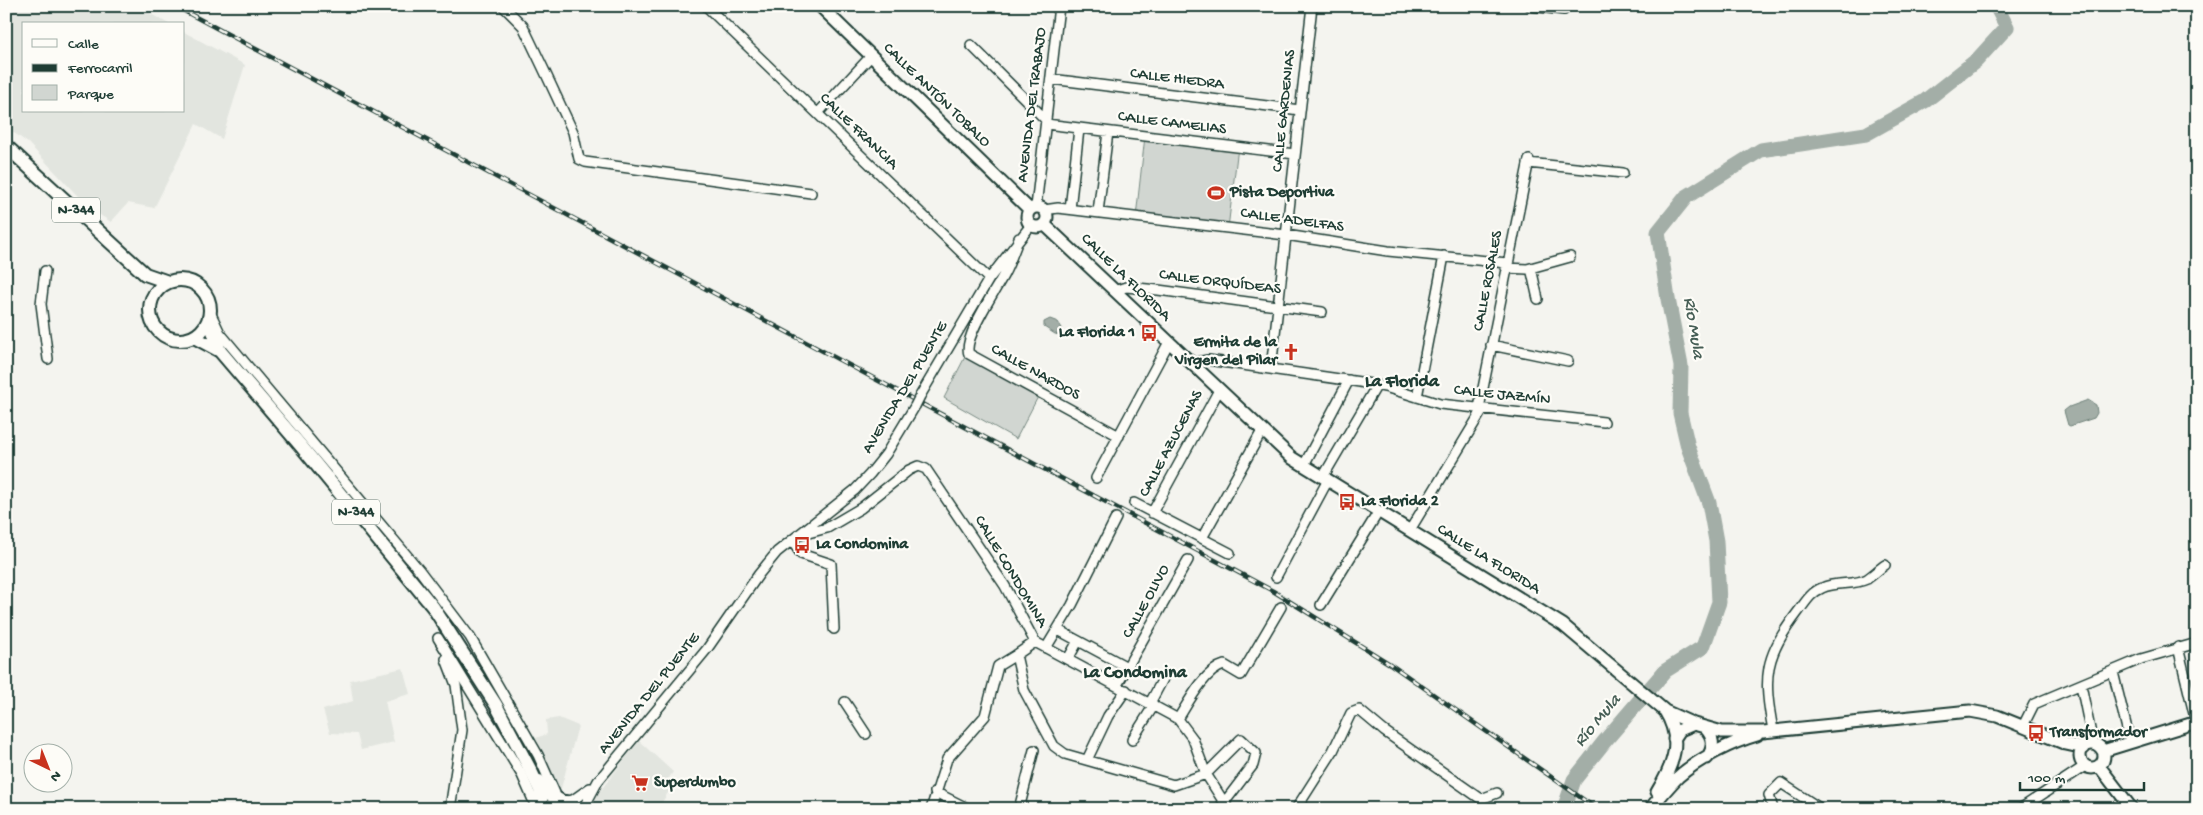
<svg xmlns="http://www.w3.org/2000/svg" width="2203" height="815" viewBox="0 0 2203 815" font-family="'Gochi Hand',sans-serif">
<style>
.built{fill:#e2e5df}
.green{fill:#d1d6d1;stroke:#788a82}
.water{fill:#a3aea7;stroke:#6e8179}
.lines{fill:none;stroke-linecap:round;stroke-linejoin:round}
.river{stroke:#a3aea7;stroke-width:15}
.minor-casing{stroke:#1f3d34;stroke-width:12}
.major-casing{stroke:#1f3d34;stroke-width:15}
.highway-casing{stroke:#1f3d34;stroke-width:16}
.minor{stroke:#fdfcf7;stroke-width:9}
.major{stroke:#fdfcf7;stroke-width:11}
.highway{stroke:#fdfcf7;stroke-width:12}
.rail-casing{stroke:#1f3d34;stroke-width:4.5}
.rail{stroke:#fdfcf7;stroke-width:2.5;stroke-dasharray:8;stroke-linecap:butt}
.minor-bridge-casing{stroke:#1f3d34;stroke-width:12;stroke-linecap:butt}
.minor-bridge{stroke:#fdfcf7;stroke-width:9}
.labels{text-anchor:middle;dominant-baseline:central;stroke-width:4.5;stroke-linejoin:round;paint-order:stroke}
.shield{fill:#fdfcf7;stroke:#62766e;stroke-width:1}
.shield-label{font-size:15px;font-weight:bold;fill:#1f3d34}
.street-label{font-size:16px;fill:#1f3d34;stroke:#fdfcf7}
.poi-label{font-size:16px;font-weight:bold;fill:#1f3d34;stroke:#fdfcf7;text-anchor:start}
.water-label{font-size:18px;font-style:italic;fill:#475f56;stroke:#fdfcf7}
.neighbourhood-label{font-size:18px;font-weight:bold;fill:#1f3d34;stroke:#fdfcf7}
</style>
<rect width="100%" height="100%" fill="#f4f4ef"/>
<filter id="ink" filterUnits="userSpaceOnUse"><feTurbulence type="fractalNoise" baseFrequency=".02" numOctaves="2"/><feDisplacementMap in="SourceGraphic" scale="10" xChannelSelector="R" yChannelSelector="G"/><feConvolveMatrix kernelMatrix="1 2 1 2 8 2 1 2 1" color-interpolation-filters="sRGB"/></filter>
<g filter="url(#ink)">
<path class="built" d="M 6,6 L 136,6 L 169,24 L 24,24 L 24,111 L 184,111 L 184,32 L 245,65 L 222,139 L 196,124 L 154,208 L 128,203 L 111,222 L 89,208 L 28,143 L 6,127 Z
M 403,668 L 410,694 L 385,701 L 394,742 L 361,750 L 357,734 L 330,733 L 323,710 L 353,701 L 350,680 Z
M 559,718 L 578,726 L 560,792 L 549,776 L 550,767 L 536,738 L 547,734 L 546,720 Z
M 639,741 L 673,772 L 665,784 L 669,791 L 658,809 L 586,809 Z"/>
<path class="green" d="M 1145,136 L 1238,147 L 1228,228 L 1136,217 Z
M 968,351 L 1040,393 L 1016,439 L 944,398 Z"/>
<path class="water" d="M 1050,319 L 1058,322 L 1062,328 L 1060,335 L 1055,334 L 1044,327 L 1044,322 Z
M 2088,400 L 2096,405 L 2097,413 L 2094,418 L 2070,426 L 2068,425 L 2064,411 L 2069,407 Z"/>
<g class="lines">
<path class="river" d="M 1564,809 L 1574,780 L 1604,742 L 1665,671 L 1703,647 L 1719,602 L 1716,541 L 1709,503 L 1688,447 L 1680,413 L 1681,366 L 1668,299 L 1658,232 L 1686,197 L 1761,150 L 1866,134 L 1925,101 L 1977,60 L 2007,27 L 1996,6"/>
<g class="minor-casing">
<path id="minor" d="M 503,6 L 523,26 L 545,72 L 573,132 L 579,159 L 585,162 L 811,193
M 706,6 L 989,279
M 1530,6 L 1564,10
M 971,45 L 1046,120
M 1051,79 L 1300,110
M 818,113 L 871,56
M 1046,124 L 1295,154
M 1528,163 L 1623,173
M 1036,207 L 1059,6
M 1070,209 L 1079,129
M 1044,210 L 1058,208 L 1286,235 L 1388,251 L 1507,263
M 1098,212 L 1108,132
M 1019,238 C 1014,250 1010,263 1004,274 C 996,290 962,339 969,354 L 1119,436
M 1506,268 L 1527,269 L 1570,257
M 1531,268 L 1538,299
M 45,271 L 41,304 L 48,359
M 1114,291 L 1126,287 L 1158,290 L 1322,312
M 210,312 L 220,333 L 420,571 L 470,637 L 538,755 L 555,793
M 1491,345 L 1568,361
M 1191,363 L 1208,360 L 1360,382 L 1385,387 L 1440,404 L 1604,422
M 1271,369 L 1312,6
M 920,396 L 989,279 L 1031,225
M 1417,397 L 1444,256
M 1479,408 L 1529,160
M 1304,465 L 1349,380
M 1323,477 L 1377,385
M 1096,478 L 1169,342
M 1134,503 L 1230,553
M 1152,513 L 1219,390
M 1410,530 L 1483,409
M 801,535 L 827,528 L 861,508 L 909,470 L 918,466 L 926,469 L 1005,586 L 1035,642 L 1178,719 L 1193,739 L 1206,774 L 1227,807
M 1202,538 L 1262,431
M 792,541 L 801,554 L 831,564 L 834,629
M 1276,577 L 1328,480
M 1321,605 L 1379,511
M 1058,630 L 1127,667
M 438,638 L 522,775 L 537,809
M 2178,647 L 2196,722
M 1046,648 L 1072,605 L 1116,518
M 1016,655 L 1035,642
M 446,659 L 456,685 L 462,730 L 450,809
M 1068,659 L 1078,641
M 2113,672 L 2130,741
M 1117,685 L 1188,560
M 2081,685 L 2093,744
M 845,702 L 866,734
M 1150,703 L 1164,677
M 1178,719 C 1188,703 1205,670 1224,665 L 1241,675 L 1281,607
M 2023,726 L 2034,704 L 2141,659 L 2197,643
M 1773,730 C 1763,677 1764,656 1798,612 C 1805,603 1811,592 1822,588 C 1836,581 1853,586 1867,579 C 1873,575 1879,569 1885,565
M 1132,740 L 1154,705
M 1087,760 L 1108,716 L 1126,690
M 935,792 L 969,809
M 563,802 L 573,800 L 590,788
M 583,809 L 598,781 L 707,649 L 759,574 L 777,552 L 855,490 L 870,474 L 886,454 L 915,406
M 931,809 L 947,759 L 985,716 L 998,666 L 1016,655 L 1024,690 L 1054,746 L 1065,754 L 1174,785 L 1206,774 L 1241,739 L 1256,753 L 1253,765 L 1224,803
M 1019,809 L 1034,750
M 1296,809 L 1333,751 L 1351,713 L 1359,710 L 1384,731 L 1481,799 L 1497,793
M 1773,809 L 1769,795 L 1781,783 L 1821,809
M 2020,809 L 2085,766
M 2118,809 L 2127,803"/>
</g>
<g class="major-casing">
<path id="major" d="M 820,6 L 1030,210
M1027 217a10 10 0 1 1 20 0a10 10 0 1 1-20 0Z
M 1044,224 L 1292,458 L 1563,625 L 1665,711 L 1694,724
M 1704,727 C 1714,736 1715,747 1707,758
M 1674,739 L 1680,730 L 1694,724 L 1722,732 L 1763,732 L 1970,711 L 1997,716 L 2066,744 L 2084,748
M2080 756a12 12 0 1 1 24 0a12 12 0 1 1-24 0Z
M 2103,751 L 2197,722
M 2099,766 L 2132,809
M 1657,792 C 1674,764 1683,740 1665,711
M 1650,809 C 1659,798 1668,787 1678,777 C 1698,759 1732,742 1757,735"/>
</g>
<g class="highway-casing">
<path id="highway" d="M 6,146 L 145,274 L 168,282
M150 310a30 30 0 1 1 60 0a30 30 0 1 1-60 0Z
M 209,320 L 220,351
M 194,337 L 220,351 L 301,446 L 433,607 L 496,705 L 531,771 L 540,790 L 542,809
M 539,781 L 548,793 L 561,801
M 554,802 L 566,802 L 575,809"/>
</g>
<use href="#minor" class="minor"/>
<use href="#major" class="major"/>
<use href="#highway" class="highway"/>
<g class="rail-casing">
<path id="rail" d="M 175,6 L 1273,591 L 1390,664 L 1597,809"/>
</g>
<use href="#rail" class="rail"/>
<g class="minor-bridge-casing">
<path id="minor-bridge" d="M 915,406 L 920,396"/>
</g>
<use href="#minor-bridge" class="minor-bridge"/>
</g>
</g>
<defs>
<g id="stadium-bare" transform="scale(1.35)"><path d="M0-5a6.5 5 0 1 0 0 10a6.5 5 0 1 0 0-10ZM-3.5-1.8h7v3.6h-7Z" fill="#c8321e" stroke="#fdfcf7" stroke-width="2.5" paint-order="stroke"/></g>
<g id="bus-bare" transform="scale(1.35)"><path d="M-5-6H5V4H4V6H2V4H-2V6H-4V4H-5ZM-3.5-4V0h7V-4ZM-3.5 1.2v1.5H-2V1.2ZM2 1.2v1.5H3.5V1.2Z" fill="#c8321e" stroke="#fdfcf7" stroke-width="2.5" paint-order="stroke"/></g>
<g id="church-bare" transform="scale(1.35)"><path d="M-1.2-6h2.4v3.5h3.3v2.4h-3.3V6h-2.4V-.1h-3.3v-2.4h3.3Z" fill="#c8321e" stroke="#fdfcf7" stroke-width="2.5" paint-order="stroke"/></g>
<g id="supermarket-bare" transform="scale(1.35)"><path d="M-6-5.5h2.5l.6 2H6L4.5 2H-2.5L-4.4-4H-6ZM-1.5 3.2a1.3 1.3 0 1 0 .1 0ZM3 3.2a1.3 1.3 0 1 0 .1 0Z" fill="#c8321e" stroke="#fdfcf7" stroke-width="2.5" paint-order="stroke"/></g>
</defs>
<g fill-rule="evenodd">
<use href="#stadium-bare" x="1216" y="193"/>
<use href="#bus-bare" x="1149" y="333"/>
<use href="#church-bare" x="1291" y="352"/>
<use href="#bus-bare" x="1347" y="502"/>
<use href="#bus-bare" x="802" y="545"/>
<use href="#bus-bare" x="2036" y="733"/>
<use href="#supermarket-bare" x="640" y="783"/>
</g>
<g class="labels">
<g class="shield">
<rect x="52" y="197.5" width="48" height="25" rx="4"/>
<rect x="332" y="499.5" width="48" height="25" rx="4"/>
</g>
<g class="shield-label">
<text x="76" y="210">N-344</text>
<text x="356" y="512">N-344</text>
</g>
<g class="street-label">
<text transform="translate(1177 80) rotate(7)">CALLE HIEDRA</text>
<text transform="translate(936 96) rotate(44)">CALLE ANTÓN TOBALO</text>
<text transform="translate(1033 105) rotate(-83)">AVENIDA DEL TRABAJO</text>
<text transform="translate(1285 111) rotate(-84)">CALLE GARDENIAS</text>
<text transform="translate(1172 124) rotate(7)">CALLE CAMELIAS</text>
<text transform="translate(858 132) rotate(44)">CALLE FRANCIA</text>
<text transform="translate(1292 221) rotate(8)">CALLE ADELFAS</text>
<text transform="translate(1125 278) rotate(44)">CALLE LA FLORIDA</text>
<text transform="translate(1489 281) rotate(-79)">CALLE ROSALES</text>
<text transform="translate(1220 283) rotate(7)">CALLE ORQUÍDEAS</text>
<text transform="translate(1035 373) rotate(29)">CALLE NARDOS</text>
<text transform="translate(906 388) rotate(-59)">AVENIDA DEL PUENTE</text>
<text transform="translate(1502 396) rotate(6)">CALLE JAZMÍN</text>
<text transform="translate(1172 444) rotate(-62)">CALLE AZUCENAS</text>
<text transform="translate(1488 560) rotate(32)">CALLE LA FLORIDA</text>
<text transform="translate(1010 572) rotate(59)">CALLE CONDOMINA</text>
<text transform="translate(1147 602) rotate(-61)">CALLE OLIVO</text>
<text transform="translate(650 694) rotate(-51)">AVENIDA DEL PUENTE</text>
</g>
<g class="poi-label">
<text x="1230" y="193">Pista Deportiva</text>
<text x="1135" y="333" text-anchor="end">La Florida 1</text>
<text x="1277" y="343" text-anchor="end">Ermita de la<tspan x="1277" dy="18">Virgen del Pilar</tspan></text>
<text x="1361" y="502">La Florida 2</text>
<text x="816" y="545">La Condomina</text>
<text x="2050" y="733">Transformador</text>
<text x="654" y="783">Superdumbo</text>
</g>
<g class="water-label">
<text transform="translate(1693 328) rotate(81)">Río Mula</text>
<text transform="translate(1598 721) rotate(-50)">Río Mula</text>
</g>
<g class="neighbourhood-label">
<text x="1402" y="382">La Florida</text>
<text x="1135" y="673">La Condomina</text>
</g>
</g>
<rect width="2203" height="815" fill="none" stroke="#fdfcf7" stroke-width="25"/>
<rect x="12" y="12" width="2178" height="790" fill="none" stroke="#1f3d34" stroke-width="2" filter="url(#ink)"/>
<rect x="22" y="22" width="162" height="90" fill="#fdfcf7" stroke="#a4b0a9"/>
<rect x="32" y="39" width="25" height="8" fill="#fdfcf7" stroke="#a4b0a9"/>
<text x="68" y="48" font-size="15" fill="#1f3d34">Calle</text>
<rect x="32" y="64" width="25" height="8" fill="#1f3d34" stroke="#a4b0a9"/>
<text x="68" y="72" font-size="15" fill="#1f3d34">Ferrocarril</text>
<rect x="32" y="85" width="25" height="15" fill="#d1d6d1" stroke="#a4b0a9"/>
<text x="68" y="98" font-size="15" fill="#1f3d34">Parque</text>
<g transform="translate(48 768) rotate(137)"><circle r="24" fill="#fdfcf7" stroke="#a4b0a9"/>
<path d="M0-4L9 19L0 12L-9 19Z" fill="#c8321e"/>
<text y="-8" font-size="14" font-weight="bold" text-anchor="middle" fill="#1f3d34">N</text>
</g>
<path d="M2020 782v8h124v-8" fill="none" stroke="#1f3d34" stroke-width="2.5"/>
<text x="2028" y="782" font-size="15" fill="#1f3d34" stroke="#fdfcf7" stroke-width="4" paint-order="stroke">100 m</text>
</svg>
